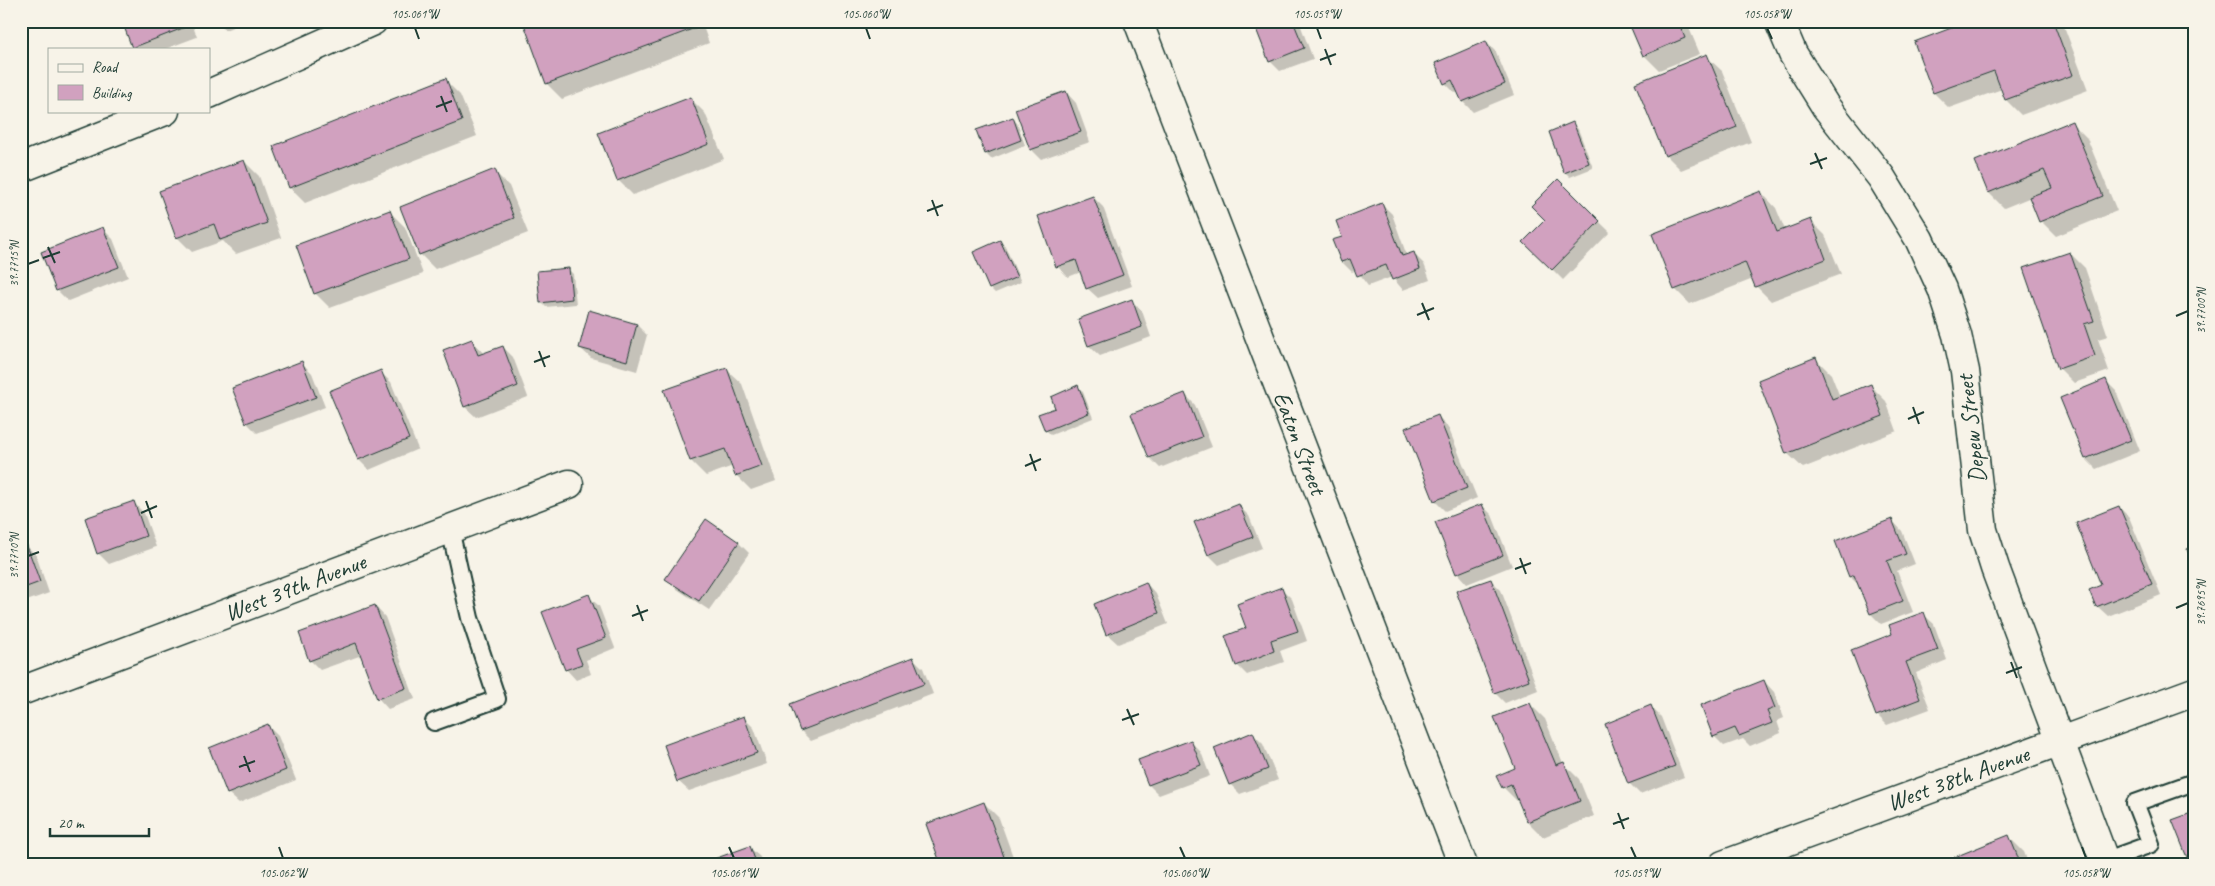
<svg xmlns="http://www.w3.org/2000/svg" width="2215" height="886" viewBox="0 0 2215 886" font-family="Caveat,sans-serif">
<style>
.shadow{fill:#0003}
.building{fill:#d1a1bf;stroke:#1f3d34}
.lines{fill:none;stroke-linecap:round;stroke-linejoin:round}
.service-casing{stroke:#1f3d34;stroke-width:20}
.minor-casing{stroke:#1f3d34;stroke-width:31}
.secondary-casing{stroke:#1f3d34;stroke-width:31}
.service{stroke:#f7f3e8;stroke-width:16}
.minor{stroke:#f7f3e8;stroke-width:28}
.secondary{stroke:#f7f3e8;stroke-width:28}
.ticks{fill:none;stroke:#1f3d34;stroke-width:2}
.labels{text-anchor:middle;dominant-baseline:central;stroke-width:4;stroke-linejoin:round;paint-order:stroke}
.street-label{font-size:24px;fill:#1f3d34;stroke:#f7f3e8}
.neatline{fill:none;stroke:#1f3d34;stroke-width:2}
.ticks-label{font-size:12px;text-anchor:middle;fill:#1f3d34}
</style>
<rect width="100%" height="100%" fill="#f7f3e8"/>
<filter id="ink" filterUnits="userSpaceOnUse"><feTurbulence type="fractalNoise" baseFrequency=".02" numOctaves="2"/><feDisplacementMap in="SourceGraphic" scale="10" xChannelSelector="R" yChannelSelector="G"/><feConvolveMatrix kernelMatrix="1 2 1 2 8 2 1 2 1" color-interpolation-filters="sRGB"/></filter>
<g filter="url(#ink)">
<path class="shadow" d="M 123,21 L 191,21 L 197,37 L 165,49 L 135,49 Z
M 217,21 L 248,21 L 225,30 Z
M 534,21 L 701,21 L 709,43 L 562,99 L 547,84 L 525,25 Z
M 1255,21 L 1299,21 L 1313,59 L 1280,71 L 1270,61 Z
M 1629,21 L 1686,21 L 1700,54 L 1659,70 L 1644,55 Z
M 1974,21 L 2062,21 L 2088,90 L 2021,115 L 2006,100 L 2002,89 L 1949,108 L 1934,93 L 1916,42 Z
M 1486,42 L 1496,52 L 1514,95 L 1473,112 L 1463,102 L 1459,92 L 1455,93 L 1445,83 Z
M 1706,56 L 1722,71 L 1751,142 L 1681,170 L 1666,155 Z
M 445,80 L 460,95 L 477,136 L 305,203 L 290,188 Z
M 1066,92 L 1076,103 L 1090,142 L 1041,159 L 1031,149 Z
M 690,98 L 705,113 L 724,159 L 633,195 L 618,180 Z
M 1012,118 L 1017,123 L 1025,145 L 991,159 L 986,154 Z
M 2072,123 L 2087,138 L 2117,211 L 2056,236 L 2041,221 L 2031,197 L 2004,208 L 1989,193 L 1976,162 Z
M 1573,124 L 1578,129 L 1593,168 L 1570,177 L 1565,172 Z
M 244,161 L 259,176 L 281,238 L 236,254 L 223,241 L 192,252 L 177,237 Z
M 494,171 L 509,186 L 528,233 L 435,269 L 420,254 Z
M 1558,181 L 1610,232 L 1563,280 L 1525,242 L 1547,220 Z
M 1761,192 L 1776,208 L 1785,230 L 1810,220 L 1825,235 L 1841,274 L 1771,301 L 1756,286 L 1753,279 L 1690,304 L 1675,289 Z
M 1093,197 L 1103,207 L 1132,286 L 1098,298 L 1087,288 L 1081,272 L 1068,277 L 1057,266 Z
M 1382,204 L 1392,214 L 1407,256 L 1413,253 L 1424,264 L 1430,280 L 1403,290 L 1392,277 L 1368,286 L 1356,270 L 1352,272 L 1342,262 Z
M 390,212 L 405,227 L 423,274 L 330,308 L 315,293 Z
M 103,229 L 113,239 L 128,277 L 68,301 L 57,290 Z
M 1000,241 L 1005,246 L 1021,282 L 995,293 L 990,288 Z
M 2070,253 L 2085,268 L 2108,336 L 2098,339 L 2109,371 L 2074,383 L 2059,368 Z
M 568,269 L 573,274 L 576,304 L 546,307 L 541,302 Z
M 1132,301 L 1142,311 L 1151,337 L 1100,356 L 1089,346 L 1080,320 Z
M 637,325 L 647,335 L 637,371 L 591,358 L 580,348 Z
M 472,340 L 484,354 L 503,347 L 513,357 L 528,397 L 476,417 L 465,407 L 444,351 Z
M 1816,359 L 1831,374 L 1840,397 L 1871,386 L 1886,401 L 1897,431 L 1803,468 L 1787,453 Z
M 302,363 L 312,373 L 325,407 L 257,433 L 247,423 Z
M 726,369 L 742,384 L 776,481 L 751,490 L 736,475 L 733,466 L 706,476 L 691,461 L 666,391 Z
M 380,372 L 391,382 L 418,449 L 369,470 L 359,460 Z
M 2106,381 L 2116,391 L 2140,451 L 2096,469 L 2086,459 Z
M 1078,387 L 1083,392 L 1093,418 L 1051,435 L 1046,430 L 1057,408 Z
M 1185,394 L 1195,405 L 1212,447 L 1160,468 L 1150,458 Z
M 1438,416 L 1448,427 L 1477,498 L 1445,511 L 1435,501 Z
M 133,502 L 144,513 L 156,547 L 109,564 L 98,553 Z
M 1482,505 L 1492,515 L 1512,566 L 1467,584 L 1457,573 Z
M 1239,506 L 1249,516 L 1262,548 L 1219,565 L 1209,555 Z
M 2119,507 L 2129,517 L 2161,595 L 2108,616 L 2097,606 Z
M 1892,520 L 1902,531 L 1915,564 L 1897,571 L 1913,612 L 1881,624 L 1871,614 L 1860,586 L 1850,577 L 1836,542 Z
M 707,521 L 739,543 L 749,553 L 709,610 L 677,589 L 667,579 Z
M 25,545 L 36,555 L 49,593 L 21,603 L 21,546 Z
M 1491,580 L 1501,590 L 1538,690 L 1505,703 L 1495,693 Z
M 1146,583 L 1156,594 L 1168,624 L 1118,644 L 1107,634 Z
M 1282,589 L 1292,599 L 1307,641 L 1280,651 L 1284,662 L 1247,675 L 1237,665 L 1247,629 Z
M 588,596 L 599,606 L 615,648 L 586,660 L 591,674 L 576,680 L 566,669 Z
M 375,606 L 385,617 L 415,699 L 388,709 L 378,698 L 362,655 L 320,670 L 310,660 Z
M 1923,614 L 1934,624 L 1947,660 L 1916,673 L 1930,709 L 1887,725 L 1877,715 L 1894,635 Z
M 913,658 L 923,668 L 933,694 L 811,741 L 801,731 Z
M 1764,681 L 1774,692 L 1784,718 L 1777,721 L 1781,733 L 1750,746 L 1743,739 L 1724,746 L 1714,736 Z
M 1530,704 L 1545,719 L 1563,763 L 1579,779 L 1594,816 L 1543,837 L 1528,822 L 1520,801 L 1518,802 L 1503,787 L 1516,769 Z
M 1651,707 L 1661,717 L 1684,777 L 1640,794 L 1629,783 Z
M 744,718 L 754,728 L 767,764 L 689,791 L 678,781 Z
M 267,725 L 278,736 L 296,780 L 239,803 L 228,793 Z
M 1253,734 L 1263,744 L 1278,780 L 1240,794 L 1230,784 Z
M 1191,742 L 1201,752 L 1210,776 L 1159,795 L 1149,785 Z
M 984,803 L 999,818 L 1016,865 L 942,865 Z
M 2009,837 L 2024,852 L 2029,865 L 1938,865 Z
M 749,847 L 760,857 L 762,865 L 705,865 Z"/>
<path class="building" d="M 122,21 L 186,21 L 188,26 L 132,48 Z
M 531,21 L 693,21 L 695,28 L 546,84 L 524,24 Z
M 1253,21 L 1293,21 L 1304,48 L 1269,62 Z
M 1628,21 L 1678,21 L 1685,38 L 1643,56 Z
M 1970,21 L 2053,21 L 2073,75 L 2005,100 L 1994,71 L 1933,93 L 1914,42 Z
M 1486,41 L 1505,84 L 1462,102 L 1452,80 L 1444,84 L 1435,63 Z
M 1707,54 L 1737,127 L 1665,156 L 1635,83 Z
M 446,78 L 462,121 L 289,188 L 273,146 Z
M 1066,91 L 1081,132 L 1030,150 L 1015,109 Z
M 691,97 L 709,144 L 617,181 L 598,133 Z
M 1013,117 L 1021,140 L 985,154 L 976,130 Z
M 2072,121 L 2103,196 L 2039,222 L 2029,197 L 2052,188 L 2044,170 L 1988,193 L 1975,161 Z
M 1573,122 L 1589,163 L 1564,173 L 1549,132 Z
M 244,160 L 267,223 L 220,240 L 214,224 L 176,238 L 159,191 Z
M 495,169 L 514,218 L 419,255 L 400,207 Z
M 1558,179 L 1600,221 L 1552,270 L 1523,242 L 1545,220 L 1531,206 Z
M 1761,191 L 1777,232 L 1811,219 L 1826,259 L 1755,287 L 1745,262 L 1674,290 L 1652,234 Z
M 1093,196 L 1123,275 L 1086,289 L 1076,260 L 1056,267 L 1038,216 Z
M 1382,203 L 1402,256 L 1414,252 L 1420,269 L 1392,280 L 1386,265 L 1357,276 L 1350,259 L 1341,262 L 1332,240 L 1342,237 L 1336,221 Z
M 390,210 L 409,259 L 314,294 L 296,245 Z
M 103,227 L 119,267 L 56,291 L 41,252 Z
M 1000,240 L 1017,277 L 989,289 L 973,252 Z
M 2070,252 L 2094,321 L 2084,324 L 2095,356 L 2058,369 L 2023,268 Z
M 569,268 L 572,299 L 540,303 L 537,271 Z
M 1132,299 L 1142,327 L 1088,346 L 1078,319 Z
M 589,310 L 637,324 L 627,361 L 579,348 Z
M 472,339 L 478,355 L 503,346 L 518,386 L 464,407 L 443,350 Z
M 1816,357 L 1832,399 L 1871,384 L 1883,416 L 1786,454 L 1758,380 Z
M 302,361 L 316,397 L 246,423 L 232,388 Z
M 727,368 L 762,466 L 735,476 L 725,449 L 690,461 L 664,390 Z
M 381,370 L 409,439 L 358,460 L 329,391 Z
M 2106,379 L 2131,440 L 2085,459 L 2060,398 Z
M 1078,385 L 1089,413 L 1045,431 L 1038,414 L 1055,408 L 1051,397 Z
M 1185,393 L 1202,437 L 1149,458 L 1131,414 Z
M 1438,415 L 1467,488 L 1434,501 L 1405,428 Z
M 134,501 L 146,536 L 97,554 L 85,518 Z
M 1239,504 L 1253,537 L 1208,555 L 1194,522 Z
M 1482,504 L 1503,555 L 1456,574 L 1435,522 Z
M 2119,506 L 2152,584 L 2096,607 L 2089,590 L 2101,585 L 2076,523 Z
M 706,519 L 739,542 L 699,601 L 665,579 Z
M 1892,519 L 1906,554 L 1887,561 L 1903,601 L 1870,614 L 1854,575 L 1849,577 L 1835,541 Z
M 26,543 L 40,582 L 21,589 L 21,545 Z
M 2194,546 L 2194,568 L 2187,549 Z
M 1491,579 L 1529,680 L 1494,693 L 1456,591 Z
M 1146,582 L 1159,613 L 1106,635 L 1094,604 Z
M 1282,587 L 1298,631 L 1271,640 L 1274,651 L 1236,666 L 1225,636 L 1246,628 L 1237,604 Z
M 589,594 L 606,638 L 576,649 L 582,664 L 565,670 L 542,612 Z
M 375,605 L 406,688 L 377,699 L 356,643 L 309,661 L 299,633 Z
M 1924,612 L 1938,650 L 1906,662 L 1920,699 L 1876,716 L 1851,650 L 1892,634 L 1889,625 Z
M 913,657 L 924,684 L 800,731 L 790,704 Z
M 1764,680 L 1775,708 L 1767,711 L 1772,723 L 1739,736 L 1735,728 L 1713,737 L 1701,705 Z
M 1530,703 L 1556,765 L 1564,762 L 1580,801 L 1527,822 L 1511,784 L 1502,788 L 1496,776 L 1515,768 L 1494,717 Z
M 1651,705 L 1675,766 L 1628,784 L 1605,724 Z
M 744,716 L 757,753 L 677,782 L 664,745 Z
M 268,724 L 286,770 L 227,794 L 209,748 Z
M 1253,732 L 1268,769 L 1229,785 L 1214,748 Z
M 1191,740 L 1201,765 L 1148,785 L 1138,760 Z
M 984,802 L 1007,865 L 941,865 L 926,824 Z
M 2194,812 L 2194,865 L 2190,865 L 2172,820 Z
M 2009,835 L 2021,865 L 1935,865 Z
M 750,846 L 757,865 L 703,865 L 703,863 Z"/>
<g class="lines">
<g class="service-casing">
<path id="service" d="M 434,722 L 497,699 L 470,618 L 450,529
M 2104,861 L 2151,844 L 2135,803 L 2194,782"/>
</g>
<g class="minor-casing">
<path id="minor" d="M 1138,21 L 1463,865
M 1779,21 L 1793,54 L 1826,107 L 1881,177 L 1919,239 L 1942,289 L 1957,335 L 1965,371 L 1983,530 L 1995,568 L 2106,865
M 209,94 L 373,21
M 21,168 L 165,111
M 21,691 L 569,484"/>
</g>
<g class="secondary-casing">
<path id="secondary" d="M 1723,865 L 2194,692"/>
</g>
<use href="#service" class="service"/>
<use href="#minor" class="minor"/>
<use href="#secondary" class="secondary"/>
</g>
</g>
<path class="ticks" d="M 415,28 L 419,39M 866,28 L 870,39M 1317,28 L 1321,39M 1767,28 L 1772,39M 1325,49 L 1331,65M 1320,60 L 1336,54M 441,96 L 447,112M 436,107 L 452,101M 1815,153 L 1822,169M 1810,164 L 1827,158M 932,200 L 938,216M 927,211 L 943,205M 48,247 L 55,263M 43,258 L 60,252M 28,264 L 39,260M 1422,303 L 1429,320M 1417,315 L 1434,308M 2176,316 L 2188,311M 539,351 L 545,367M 534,362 L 550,356M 1913,407 L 1919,424M 1908,419 L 1924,412M 1030,454 L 1036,471M 1025,466 L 1041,459M 146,501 L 152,518M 141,513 L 157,506M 28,556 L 39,552M 1520,558 L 1526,574M 1515,569 L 1531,563M 637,605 L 643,621M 2176,608 L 2188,603M 632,616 L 648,610M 2011,662 L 2017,678M 2006,673 L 2022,667M 1127,709 L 1134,725M 1122,720 L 1139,714M 244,756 L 250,772M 239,767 L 255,761M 1618,813 L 1624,829M 1613,824 L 1629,818M 279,847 L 283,858M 729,847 L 734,858M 1180,847 L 1185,858M 1631,847 L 1636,858M 2082,847 L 2086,858"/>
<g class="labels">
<g class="street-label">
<text transform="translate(1971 429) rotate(-97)">Depew Street</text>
<text transform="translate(1300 443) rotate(69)">Eaton Street</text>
<text transform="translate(295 587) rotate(-21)">West 39th Avenue</text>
<text transform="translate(1958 778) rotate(-20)">West 38th Avenue</text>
</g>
</g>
<rect width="2215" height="886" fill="none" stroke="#f7f3e8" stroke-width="55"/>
<rect x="48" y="48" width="162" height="65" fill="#f7f3e8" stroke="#a1aaa0"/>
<rect x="58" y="64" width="25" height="8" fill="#f7f3e8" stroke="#a1aaa0"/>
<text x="92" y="72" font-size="15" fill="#1f3d34">Road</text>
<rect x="58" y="85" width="25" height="15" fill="#d1a1bf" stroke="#a1aaa0"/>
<text x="92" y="98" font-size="15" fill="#1f3d34">Building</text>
<path d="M50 828v8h99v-8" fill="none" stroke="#1f3d34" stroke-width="2.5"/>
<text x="58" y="828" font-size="15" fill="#1f3d34" stroke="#f7f3e8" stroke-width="4" paint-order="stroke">20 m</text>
<rect x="28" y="28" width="2160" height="830" class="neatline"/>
<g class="ticks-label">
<text x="415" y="18">105.061°W</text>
<text x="866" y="18">105.060°W</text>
<text x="1317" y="18">105.059°W</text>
<text x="1767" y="18">105.058°W</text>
<text transform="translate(14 264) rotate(-90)" y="4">39.7715°N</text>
<text transform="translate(2201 311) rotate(-90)" y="4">39.7700°N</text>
<text transform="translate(14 556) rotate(-90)" y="4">39.7710°N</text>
<text transform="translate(2201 603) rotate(-90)" y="4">39.7695°N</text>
<text x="283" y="877">105.062°W</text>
<text x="734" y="877">105.061°W</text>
<text x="1185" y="877">105.060°W</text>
<text x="1636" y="877">105.059°W</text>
<text x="2086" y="877">105.058°W</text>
</g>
</svg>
